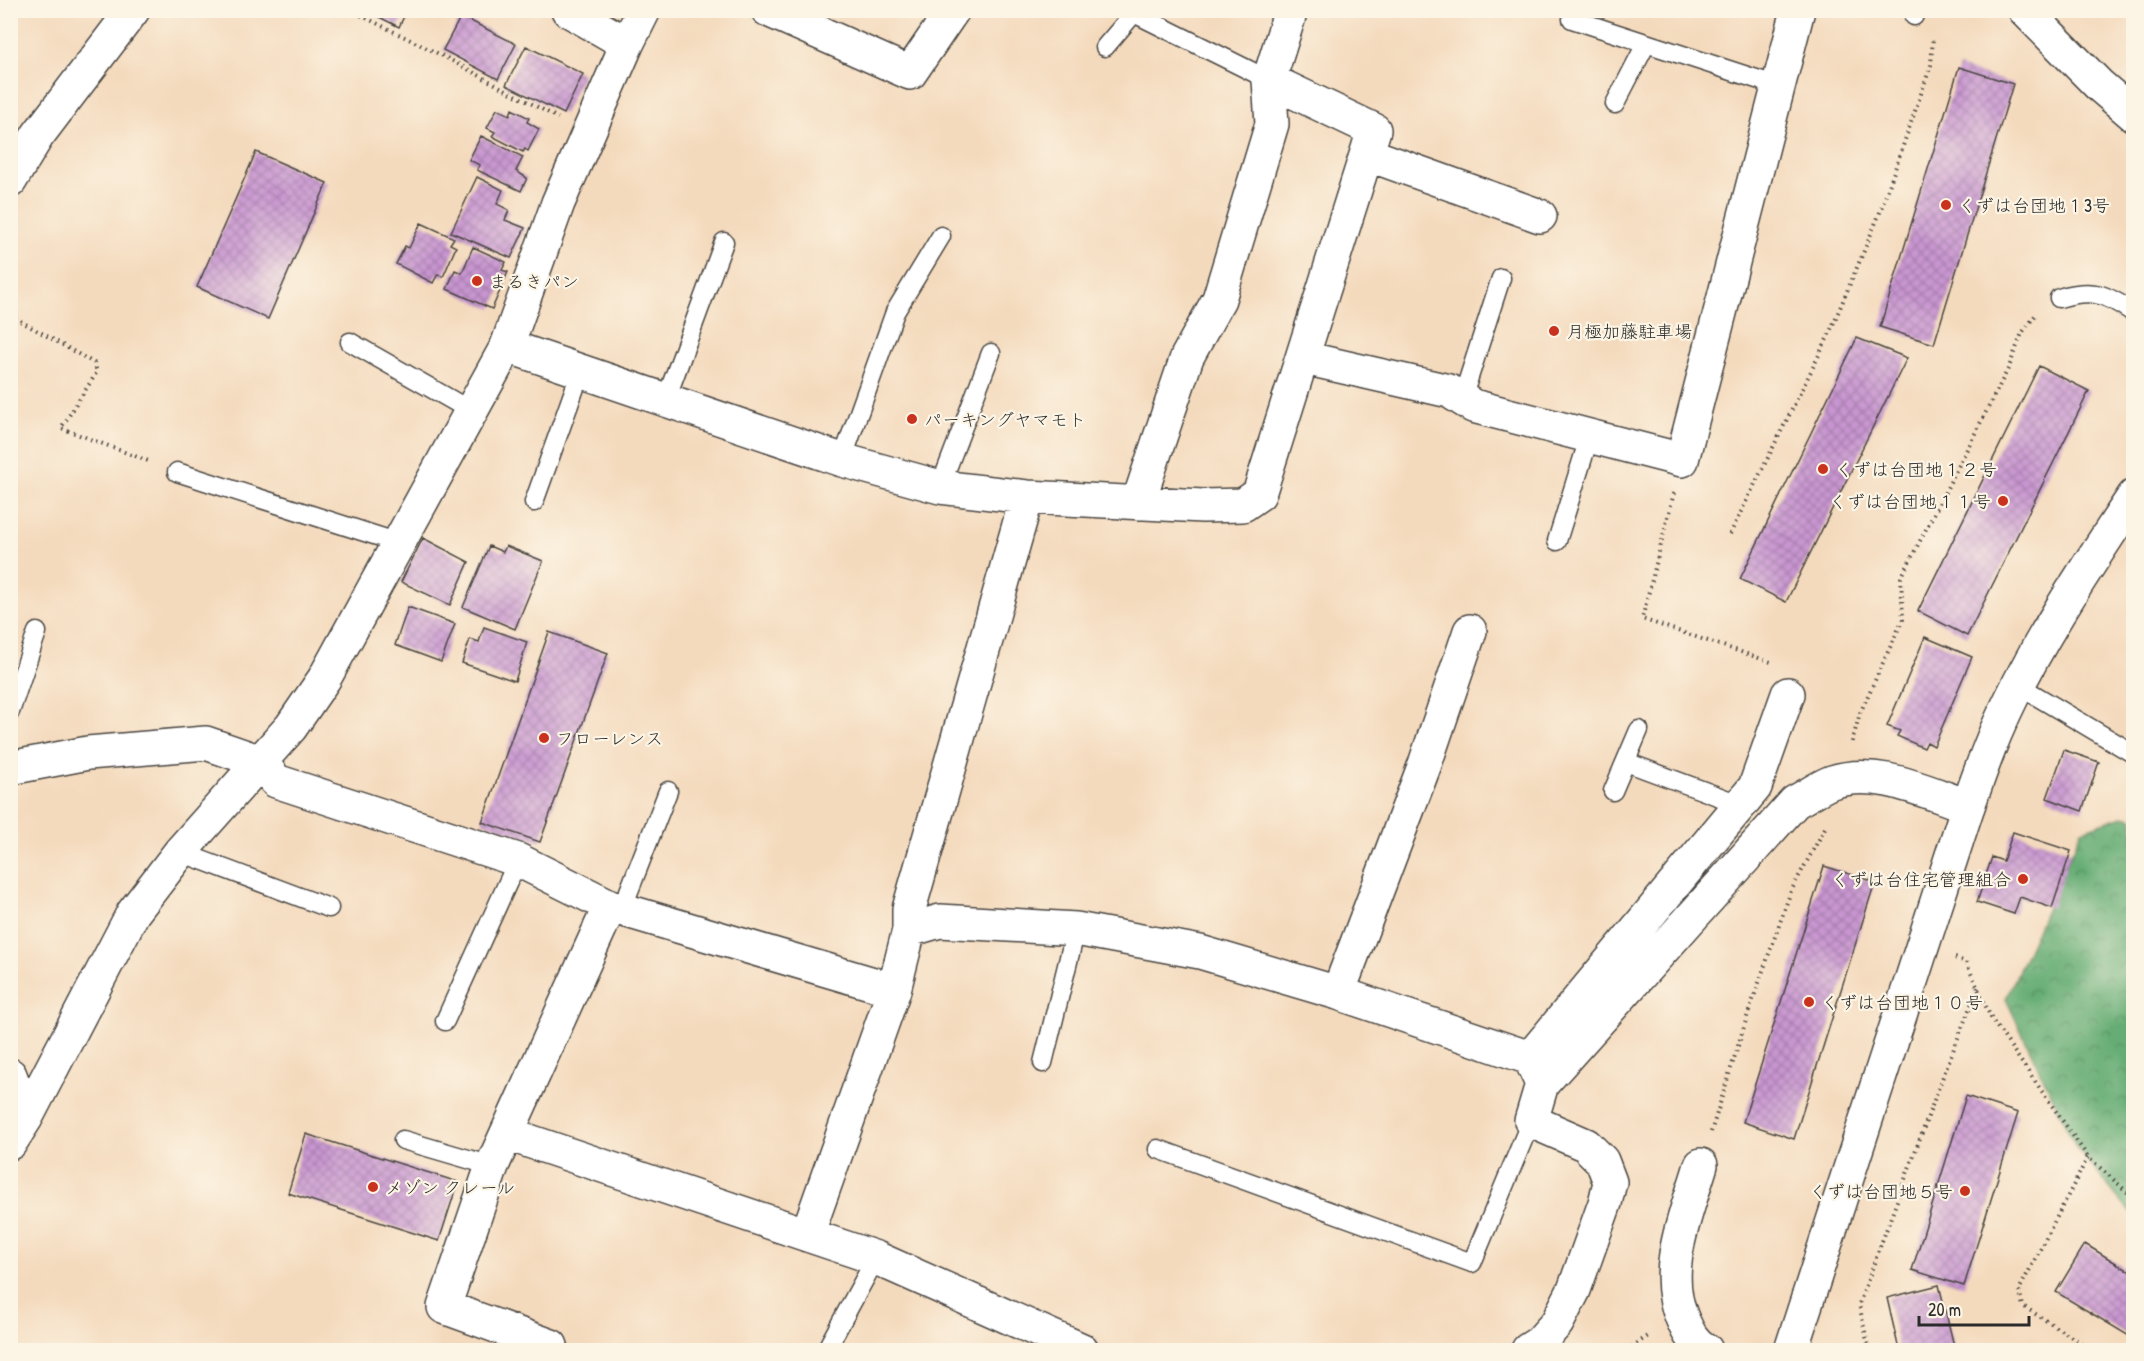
<svg xmlns="http://www.w3.org/2000/svg" width="2144" height="1361" viewBox="0 0 2144 1361" font-family="'Patrick Hand','Klee One',sans-serif">
<style>
.forest{fill:url(#forest-crowns);stroke:#486c50;stroke-width:1.5}
.building{fill:url(#building-cross-hatch)}
.lines{fill:none;stroke-linecap:round;stroke-linejoin:round}
.service-casing{stroke:#494541;stroke-width:21}
.minor-casing{stroke:#494541;stroke-width:36}
.tertiary-casing{stroke:#494541;stroke-width:36}
.path{stroke:#494541;stroke-width:4;stroke-dasharray:1.5 4.5;stroke-linecap:butt}
.service{stroke:#fff;stroke-width:18}
.minor{stroke:#fff;stroke-width:33}
.tertiary{stroke:#fff;stroke-width:33}
.poi-dot{fill:#c8321e;stroke:#fcf5e5;stroke-width:2}
.labels{text-anchor:middle;dominant-baseline:central;stroke-width:4.5;stroke-linejoin:round;paint-order:stroke}
.poi-label{font-size:18px;fill:#2b2b2b;stroke:#fcf5e5;text-anchor:start}
</style>
<defs>
<pattern id="forest-crowns" width="20" height="18" patternUnits="userSpaceOnUse" patternTransform="scale(1.5)"><rect width="20" height="18" fill="#66ad74"/><path d="M2 6a3 3 0 1 1 6 0M12 15a3 3 0 1 1 6 0" fill="none" stroke="#548d5f"/></pattern>
<pattern id="building-cross-hatch" width="8" height="8" patternUnits="userSpaceOnUse" patternTransform="scale(1.5)"><rect width="8" height="8" fill="#c996d1"/><path d="M0 0l8 8M0 8l8-8" fill="none" stroke="#a37baa"/></pattern>
</defs>
<rect width="100%" height="100%" fill="#fcf5e5"/>
<filter id="ink" filterUnits="userSpaceOnUse"><feTurbulence type="fractalNoise" baseFrequency=".0167" numOctaves="2"/><feDisplacementMap in="SourceGraphic" scale="12" xChannelSelector="R" yChannelSelector="G"/><feConvolveMatrix kernelMatrix="1 2 1 2 8 2 1 2 1" color-interpolation-filters="sRGB"/></filter>
<filter id="wash" filterUnits="userSpaceOnUse"><feTurbulence type="fractalNoise" baseFrequency=".008" numOctaves="4" result="noise"/><feDisplacementMap in="SourceGraphic" scale="24" xChannelSelector="R" yChannelSelector="G"/><feGaussianBlur stdDeviation="1.35" result="paint"/><feColorMatrix in="noise" values="0 0 0 0 0 0 0 0 0 0 0 0 0 0 0 0 0 1.4 0 .05"/><feComposite in="paint" operator="in"/></filter>
<g filter="url(#wash)">
<rect width="100%" height="100%" fill="#f4dabd"/>
<path class="forest" d="M 2123,816 L 2133,818 L 2133,1216 L 2076,1147 L 2006,999 L 2082,830 Z"/>
<g id="blocks">
<path class="building" d="M 365,10 L 407,10 L 399,27 Z
M 461,16 L 516,44 L 498,79 L 443,50 Z
M 526,46 L 583,74 L 564,114 L 506,85 Z
M 1959,67 L 2013,84 L 1934,344 L 1880,327 Z
M 497,109 L 510,115 L 512,109 L 529,118 L 527,122 L 539,129 L 528,151 L 525,149 L 523,152 L 492,136 L 495,132 L 487,128 Z
M 481,136 L 523,157 L 516,171 L 527,178 L 521,191 L 477,170 L 480,165 L 469,160 Z
M 256,152 L 327,183 L 268,319 L 197,287 Z
M 477,177 L 503,190 L 497,204 L 509,210 L 505,220 L 525,228 L 511,258 L 451,232 Z
M 421,223 L 454,238 L 450,244 L 456,247 L 443,277 L 438,274 L 433,283 L 396,264 L 405,246 L 409,248 Z
M 473,247 L 506,262 L 502,270 L 508,272 L 492,309 L 447,289 L 455,270 L 462,273 Z
M 1857,338 L 1907,358 L 1786,602 L 1740,579 Z
M 2039,366 L 2089,391 L 1967,636 L 1918,611 Z
M 423,538 L 469,562 L 450,605 L 401,582 Z
M 489,546 L 503,552 L 506,546 L 543,561 L 515,629 L 463,607 Z
M 408,607 L 455,624 L 441,662 L 395,645 Z
M 484,627 L 527,642 L 515,681 L 462,663 L 470,639 L 479,642 Z
M 549,632 L 608,653 L 540,842 L 482,822 Z
M 1925,637 L 1972,657 L 1934,746 L 1927,742 L 1924,748 L 1897,736 L 1900,731 L 1887,726 Z
M 2064,750 L 2099,762 L 2082,811 L 2047,798 Z
M 2013,832 L 2071,851 L 2052,908 L 2020,897 L 2014,914 L 1977,902 L 1992,857 L 2003,861 Z
M 1824,866 L 1875,882 L 1794,1139 L 1743,1122 Z
M 1966,1096 L 2018,1113 L 1964,1286 L 1912,1270 Z
M 306,1134 L 458,1182 L 439,1241 L 288,1193 Z
M 2085,1244 L 2134,1274 L 2134,1339 L 2056,1292 Z
M 1939,1285 L 1955,1350 L 1899,1350 L 1887,1298 Z"/>
</g>
</g>
<g filter="url(#ink)">
<use href="#blocks" fill-opacity="0" stroke="#494541" stroke-width="1.5"/>
<g class="lines">
<g class="service-casing">
<path id="service" d="M 1914,16 L 1916,10
M 1572,19 L 1778,86
M 1105,47 L 1134,13 L 1269,80
M 1615,104 L 1646,44
M 2059,298 C 2093,288 2106,294 2134,313
M 350,342 L 471,411
M 666,399 L 724,242
M 1462,399 L 1501,278
M 842,460 L 895,312 L 941,236
M 177,472 L 399,543
M 940,487 L 991,353
M 534,502 L 581,371
M 1557,541 L 1590,435
M 2018,685 L 2134,754
M 10,712 L 37,632
M 1626,762 L 1739,804
M 1613,791 L 1639,730
M 180,852 L 329,908
M 622,909 L 668,791
M 445,1021 L 518,860
M 1043,1063 L 1076,929
M 403,1140 L 492,1166
M 1158,1149 L 1472,1263 L 1531,1121
M 826,1350 L 876,1258"/>
</g>
<g class="minor-casing">
<path id="minor" d="M 568,10 L 627,44
M 768,10 L 910,73 L 953,10
M 1367,154 L 1540,216
M 507,346 L 842,460 L 940,487 L 1027,497 L 1203,506 L 1243,505 L 1259,494 L 1374,130 L 1269,80
M 1304,358 L 1449,391 L 1473,406 L 1682,460 L 1798,10
M 1138,503 L 1187,357 L 1219,299 L 1272,124 L 1269,80 L 1291,10
M 10,768 L 88,753 L 206,743 L 261,762 L 276,781 L 518,860 L 610,906 L 894,990
M 909,930 L 940,921 L 1076,929 L 1200,952 L 1338,993 L 1530,1058 L 1542,1084
M 1338,993 L 1425,764 L 1470,631
M 1530,1058 L 1755,787 L 1788,694
M 10,1075 L 26,1118
M 508,1134 L 876,1258 L 1082,1350
M 10,1143 L 26,1118 L 133,913 L 180,852 L 291,727 L 324,679 L 507,346 L 558,203 L 627,44 L 644,10
M 1701,1165 C 1687,1213 1661,1269 1682,1318 C 1688,1332 1693,1343 1706,1350
M 807,1235 L 894,990 L 909,930 L 909,909 L 1027,497
M 550,1350 L 551,1346 L 444,1307 L 492,1166 L 610,906
M 1528,1350 L 1539,1343 L 1557,1323 L 1574,1290 L 1605,1203 L 1610,1182 L 1602,1161 L 1586,1145 L 1531,1121 L 1542,1084 L 1795,802 C 1807,796 1819,787 1832,782 C 1877,767 1925,792 1968,806"/>
</g>
<g class="tertiary-casing">
<path id="tertiary" d="M 2025,10 L 2099,85 L 2134,115
M 10,181 L 38,135 L 133,10
M 1791,1350 L 1968,806 C 1978,779 1987,751 1999,725 C 2035,644 2085,570 2134,496"/>
</g>
<path class="path" d="M 350,10 L 445,57 L 558,118
M 10,315 L 94,363 L 97,372 L 61,428 L 151,462
M 1674,493 L 1642,619 L 1774,663
M 1730,534 L 1827,339 L 1879,215 L 1931,65 L 1933,37
M 1852,742 L 1860,713 L 1903,619 L 1901,578 L 2009,367 L 2022,333 L 2037,313
M 1955,958 L 1966,962 L 1992,1020 L 2088,1157
M 1711,1132 L 1748,1014 L 1791,891 L 1825,828
M 1626,1350 L 1650,1335
M 1869,1350 L 1859,1304 L 1940,1084 L 1978,987
M 2092,1350 L 2023,1306 L 2019,1290 L 2088,1157 L 2134,1198"/>
<use href="#service" class="service"/>
<use href="#minor" class="minor"/>
<use href="#tertiary" class="tertiary"/>
</g>
</g>
<g class="poi-dot">
<circle cx="1946" cy="205" r="6"/>
<circle cx="477" cy="281" r="6"/>
<circle cx="1554" cy="331" r="6"/>
<circle cx="912" cy="419" r="6"/>
<circle cx="1823" cy="469" r="6"/>
<circle cx="2003" cy="501" r="6"/>
<circle cx="544" cy="738" r="6"/>
<circle cx="2023" cy="879" r="6"/>
<circle cx="1809" cy="1002" r="6"/>
<circle cx="373" cy="1187" r="6"/>
<circle cx="1965" cy="1191" r="6"/>
</g>
<g class="labels">
<g class="poi-label">
<text x="1958" y="205">くずは台団地１3号</text>
<text x="489" y="281">まるきパン</text>
<text x="1566" y="331">月極加藤駐車場</text>
<text x="924" y="419">パーキングヤマモト</text>
<text x="1835" y="469">くずは台団地１２号</text>
<text x="1991" y="501" text-anchor="end">くずは台団地１１号</text>
<text x="556" y="738">フローレンス</text>
<text x="2011" y="879" text-anchor="end">くずは台住宅管理組合</text>
<text x="1821" y="1002">くずは台団地１０号</text>
<text x="385" y="1187">メゾン クレール</text>
<text x="1953" y="1191" text-anchor="end">くずは台団地５号</text>
</g>
</g>
<rect width="2144" height="1361" fill="none" stroke="#fcf5e5" stroke-width="36"/>
<path d="M1919 1316v9h110v-9" fill="none" stroke="#2b2b2b" stroke-width="3"/>
<text x="1928" y="1316" font-size="18" fill="#2b2b2b" stroke="#fcf5e5" stroke-width="4.5" paint-order="stroke">20 m</text>
</svg>
